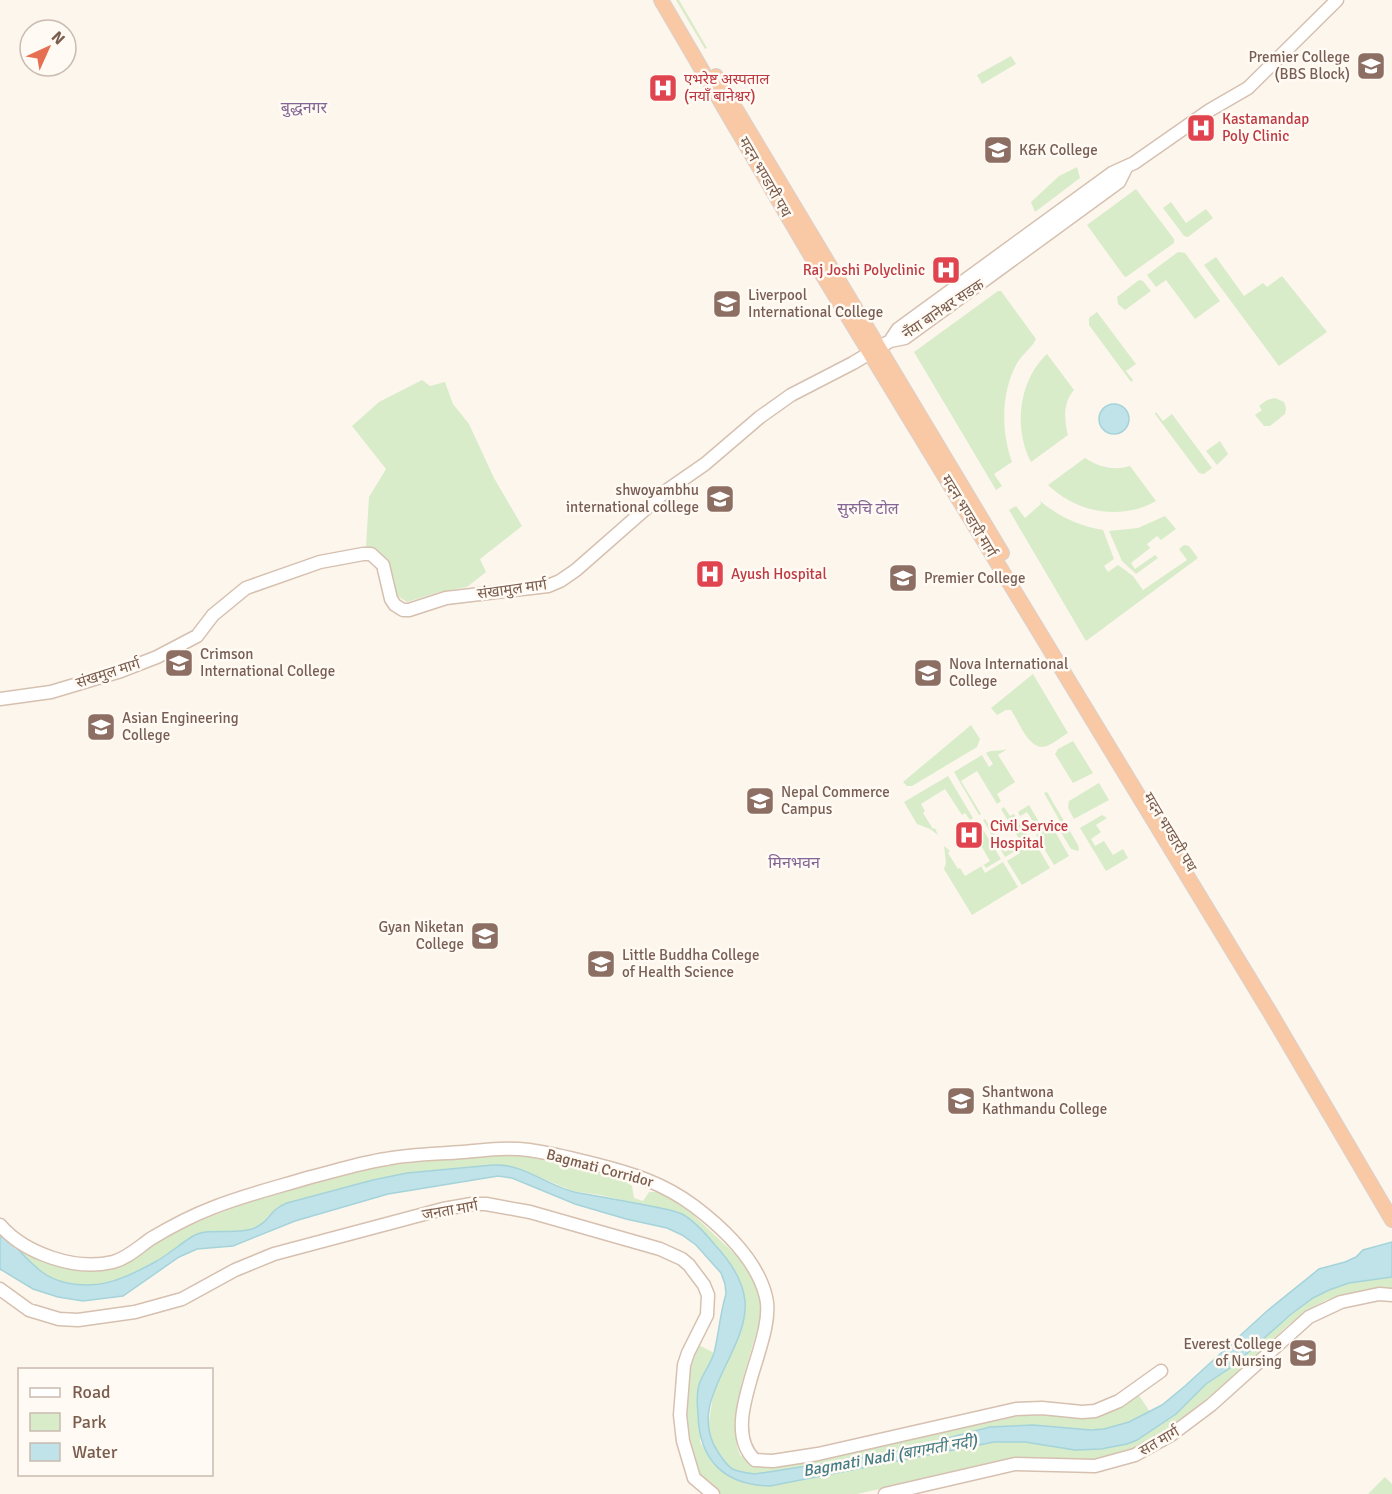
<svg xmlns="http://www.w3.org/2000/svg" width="1392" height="1494" viewBox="0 0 1392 1494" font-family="Signika,'Noto Sans Devanagari',sans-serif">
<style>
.green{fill:#d8ecc9}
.water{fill:#bfe3e8;stroke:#a5d3da;stroke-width:1.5}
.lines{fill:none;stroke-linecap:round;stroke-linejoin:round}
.secondary-casing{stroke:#d6c0b0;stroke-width:15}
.trunk-casing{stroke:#dad1cd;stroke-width:16}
.secondary{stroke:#fff;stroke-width:12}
.trunk{stroke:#f9c8a4;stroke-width:14}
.labels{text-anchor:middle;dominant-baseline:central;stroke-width:5;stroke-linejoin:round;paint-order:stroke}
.education-label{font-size:15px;fill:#785e54;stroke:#fffaf3;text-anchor:start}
.health-label{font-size:15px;fill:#be3a42;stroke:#fffaf3;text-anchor:start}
.street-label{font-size:15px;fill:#7a5c4d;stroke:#fffaf3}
.neighbourhood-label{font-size:16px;fill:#846695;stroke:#fffaf3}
.water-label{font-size:16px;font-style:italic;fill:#437c86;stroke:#fffaf3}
</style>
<rect width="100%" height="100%" fill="#fdf6ec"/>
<path class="green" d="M 676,0 L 679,0 L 707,48 L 705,49 Z
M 1011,56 L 1016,64 L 982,84 L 977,75 Z
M 692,64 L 753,166 L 750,167 L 690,65 Z
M 1077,167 L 1080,178 L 1035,212 L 1031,202 L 1059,176 Z
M 1136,189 L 1174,239 L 1174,243 L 1126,277 L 1124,276 L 1087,225 Z
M 1171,202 L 1186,223 L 1206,209 L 1213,218 L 1188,237 L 1184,236 L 1163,208 Z
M 1178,252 L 1185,253 L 1220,301 L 1195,319 L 1166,280 L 1156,287 L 1147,275 Z
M 1216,257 L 1244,296 L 1263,283 L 1267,287 L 1282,276 L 1327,332 L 1279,366 L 1204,265 Z
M 1139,280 L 1143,281 L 1151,291 L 1125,310 L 1118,304 L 1117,297 Z
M 998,291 L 1001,291 L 1036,339 C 1032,348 1021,355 1016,365 C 1001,394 1001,431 1012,462 L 994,474 L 1002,486 L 996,490 L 914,352 Z
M 1097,312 L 1136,364 L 1126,371 L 1133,380 L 1131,382 L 1089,325 L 1089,318 Z
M 1047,354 L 1074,390 C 1063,402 1064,420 1068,435 L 1031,462 C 1013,428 1019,380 1047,354 Z
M 422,380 L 430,386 L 445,382 L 453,404 L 469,424 L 494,478 L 522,526 L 480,559 L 486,572 L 467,587 L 439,592 L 407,602 L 393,593 L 385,559 L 366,546 L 369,497 L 386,469 L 352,426 L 379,402 Z
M 1275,398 L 1284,402 L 1286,408 L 1285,414 L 1270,426 L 1264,426 L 1255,415 L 1262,410 L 1259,406 L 1267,400 Z
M 1156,412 L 1163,421 L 1172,414 L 1212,468 L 1204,474 L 1199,473 L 1155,414 Z
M 1220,441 L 1228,454 L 1217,465 L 1206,451 Z
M 1085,458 C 1099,467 1113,471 1130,466 L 1156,501 C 1121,521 1077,513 1048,485 Z
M 1040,501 C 1058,516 1079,526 1103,530 L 1114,559 L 1104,566 L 1108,572 L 1118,565 L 1133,576 L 1143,590 L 1187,560 L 1179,549 L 1184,545 L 1189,546 L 1198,558 L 1086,641 L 1009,510 L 1016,506 L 1025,518 L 1041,504 Z
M 1165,516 L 1176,529 L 1161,540 L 1157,536 L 1147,544 L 1150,548 L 1131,563 L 1135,569 L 1155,555 L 1158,558 L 1136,574 L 1122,561 L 1109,531 L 1138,528 Z
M 1033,674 L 1068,733 C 1061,737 1054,743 1047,746 C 1029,752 1019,721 1011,710 L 1006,710 L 997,715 L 991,708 Z
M 971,725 L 980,739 L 977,747 L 912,786 L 907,786 L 903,782 Z
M 1073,741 L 1093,773 L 1073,783 L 1055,754 L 1058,749 Z
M 1007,749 L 998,755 L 1015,782 L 997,794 L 1001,801 L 997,804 L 977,771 L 961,781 L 981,814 L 979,815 L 954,772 L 982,755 L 989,767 L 993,764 L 986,753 C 993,749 999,752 1007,749 Z
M 948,776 L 973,818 L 970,820 L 965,813 L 962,815 L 945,789 L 921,804 L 925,811 L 923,813 L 933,829 L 935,828 L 938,835 L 930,829 L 917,824 L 904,802 Z
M 1099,783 L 1109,800 L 1074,819 L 1068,808 L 1069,801 Z
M 1047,792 L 1078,845 L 1079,849 L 1078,851 L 1071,849 L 1057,826 L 1061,823 L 1044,793 Z
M 1029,805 L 1045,832 L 1053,828 L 1069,856 L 1054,865 L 1036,835 L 1039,833 L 1034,826 L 1025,832 L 1029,839 L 1032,838 L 1050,868 L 1022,885 L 1007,861 L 1020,853 L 1019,849 L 1005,857 L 983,820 L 985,819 L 1005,852 L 1021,842 L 1001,809 L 1004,807 L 1010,816 L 1014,814 L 1024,830 L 1034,823 L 1027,812 L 1020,816 L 1018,812 Z
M 1102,815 L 1107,818 L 1096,825 L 1101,832 L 1091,839 L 1095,846 L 1104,841 L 1113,855 L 1123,849 L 1128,858 L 1106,871 L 1080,828 Z
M 979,823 L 1001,859 L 986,868 L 984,865 L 981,866 L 985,873 L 1003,862 L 1018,887 L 972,915 L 944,869 L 946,863 L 944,846 L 950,851 L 948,853 L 958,869 L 960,868 L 965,876 L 990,861 L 975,835 L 978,833 L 973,826 Z
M 496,1154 C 528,1154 608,1166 632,1186 L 634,1198 L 643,1201 L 649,1192 L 659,1192 L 674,1199 L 686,1208 L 737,1256 L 755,1281 L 761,1300 L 760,1320 L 741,1385 L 736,1434 L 737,1446 L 740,1455 L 752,1464 L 795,1464 L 837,1456 L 1004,1417 L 1039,1415 L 1097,1418 L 1138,1394 L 1150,1412 L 1129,1422 L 1104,1429 L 1065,1429 L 1033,1425 L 990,1427 L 891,1453 L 755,1474 L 736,1471 L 729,1467 L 716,1448 L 708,1429 L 713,1395 L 740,1329 L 745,1307 L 744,1297 L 738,1279 L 728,1260 L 698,1227 L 680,1213 L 600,1195 L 573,1191 L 517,1168 L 493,1165 L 407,1173 L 373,1180 L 287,1203 L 268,1216 L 262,1224 L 251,1229 L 232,1233 L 201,1233 L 156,1261 L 124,1278 L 105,1284 L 88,1286 L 58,1281 L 43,1273 L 21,1253 L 23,1251 L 72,1269 L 85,1269 L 130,1260 L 173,1232 L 267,1194 L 383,1166 Z
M 1392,1277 L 1392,1289 L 1341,1296 L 1326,1300 L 1310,1309 L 1286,1327 L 1236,1374 L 1185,1417 L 1141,1445 L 1127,1452 L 1103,1460 L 976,1468 L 857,1494 L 719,1494 C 710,1487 699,1479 694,1467 C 685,1443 682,1396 688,1371 C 690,1362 694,1353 697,1344 L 714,1353 L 710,1364 L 700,1442 L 713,1463 L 732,1478 L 747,1484 L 770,1486 L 994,1442 L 1025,1442 L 1075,1450 L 1101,1449 L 1127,1444 L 1137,1440 L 1176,1414 L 1206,1384 L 1233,1366 L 1290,1315 L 1313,1298 L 1329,1290 L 1349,1283 Z
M 1385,1477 L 1392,1484 L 1392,1494 L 1368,1494 Z"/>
<path class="water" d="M1099 419a15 15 0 1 1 30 0a15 15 0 1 1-30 0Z
M 493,1165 C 525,1163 549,1188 579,1193 C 604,1197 630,1202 655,1207 C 664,1209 674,1210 682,1214 C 695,1221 706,1234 715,1245 C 729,1260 743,1280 745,1301 C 749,1353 684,1401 718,1452 C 730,1471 733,1471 755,1474 L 891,1453 L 990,1427 L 1033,1425 L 1091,1430 L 1104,1429 L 1129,1422 L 1162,1405 L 1185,1386 L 1267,1311 L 1319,1269 L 1345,1262 L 1356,1257 L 1363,1250 L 1392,1242 L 1392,1277 L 1349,1283 L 1329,1290 L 1313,1298 L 1290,1315 L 1233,1366 L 1206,1384 L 1176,1414 L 1137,1440 L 1127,1444 L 1101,1449 L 1075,1450 L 1025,1442 L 994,1442 L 770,1486 C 724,1485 699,1460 698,1414 C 697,1404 696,1392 700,1382 C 704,1372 711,1363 714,1353 C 719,1333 720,1313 726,1294 L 725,1284 L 721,1273 L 696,1245 L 682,1235 L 667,1228 L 626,1219 L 575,1204 L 512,1178 L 498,1176 L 388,1194 L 295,1221 L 233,1246 L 197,1249 L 179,1257 L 123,1296 L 83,1301 L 58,1297 L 33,1289 L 0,1269 L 0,1229 C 13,1244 26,1260 42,1272 C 50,1278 58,1281 67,1283 C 100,1290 126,1278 155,1262 C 168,1255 180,1244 193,1236 C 210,1227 233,1235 252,1229 C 271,1222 267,1211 287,1203 L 373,1180 L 407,1173 Z"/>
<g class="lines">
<g class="secondary-casing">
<path id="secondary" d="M 890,341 L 898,329 L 1112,173 L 1134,163 L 1210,110 L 1248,88 L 1337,0
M 0,699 L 51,692 L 121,671 L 157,657 L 197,636 L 213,615 L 246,588 L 320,562 L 363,554 L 371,554 L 383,565 L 391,599 L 395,605 L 403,610 L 409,610 L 446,598 L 548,586 L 560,581 L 576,570 L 666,491 L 705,464 L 760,417 L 791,395 L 853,363 L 890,341 L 905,338 L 1119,182 L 1126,168
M 0,1225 C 25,1254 76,1271 113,1262 C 128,1258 140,1246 152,1238 C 172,1226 191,1216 212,1208 C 244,1195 278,1187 311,1177 C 335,1171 360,1163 386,1159 C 411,1154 437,1154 463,1152 C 484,1150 507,1147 529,1150 C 551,1153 573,1159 595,1164 C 631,1173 663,1183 694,1206 C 723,1228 757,1259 766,1297 C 777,1340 716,1424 755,1460 L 773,1461 L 818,1454 L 1016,1409 L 1042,1408 L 1082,1412 L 1095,1411 L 1119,1401 L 1161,1371
M 0,1289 L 29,1310 L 59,1319 L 78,1320 L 135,1312 L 182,1299 L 235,1270 L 274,1254 L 443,1209 L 472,1204 L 486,1204 L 530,1212 L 660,1249 L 682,1259 L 689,1265 L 704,1285 L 708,1295 L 707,1315 L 688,1353 L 684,1365 L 680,1415 L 683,1441 L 694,1478 L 713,1494
M 885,1494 L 1015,1464 L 1095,1466 L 1135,1455 L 1171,1435 L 1211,1405 L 1309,1317 L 1341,1302 L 1379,1294 L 1392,1295"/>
</g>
<g class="trunk-casing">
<path id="trunk" d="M 661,0 L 811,256 L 1271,1014 L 1392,1220
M 716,76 L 1002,553"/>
</g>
<use href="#secondary" class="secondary"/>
<use href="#trunk" class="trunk"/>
</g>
<defs>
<g id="university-square" transform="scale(1.5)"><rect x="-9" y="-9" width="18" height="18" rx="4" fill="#8d6e63" stroke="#fffaf3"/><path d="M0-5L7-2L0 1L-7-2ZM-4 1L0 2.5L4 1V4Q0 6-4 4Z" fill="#fff"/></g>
<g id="hospital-square" transform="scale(1.5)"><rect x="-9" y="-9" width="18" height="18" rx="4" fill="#e0444e" stroke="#fffaf3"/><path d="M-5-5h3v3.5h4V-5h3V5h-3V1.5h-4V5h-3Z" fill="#fff"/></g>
</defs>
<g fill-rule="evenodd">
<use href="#university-square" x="1371" y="66"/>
<use href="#hospital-square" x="663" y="88"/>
<use href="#hospital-square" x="1201" y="128"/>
<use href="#university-square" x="998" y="150"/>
<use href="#hospital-square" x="946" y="270"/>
<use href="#university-square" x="727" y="304"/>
<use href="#university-square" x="720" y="499"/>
<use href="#hospital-square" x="710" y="574"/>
<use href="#university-square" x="903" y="578"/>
<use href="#university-square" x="179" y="663"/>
<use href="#university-square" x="928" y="673"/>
<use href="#university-square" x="101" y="727"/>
<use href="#university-square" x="760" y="801"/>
<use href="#hospital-square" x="969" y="835"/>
<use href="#university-square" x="485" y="936"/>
<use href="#university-square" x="601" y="964"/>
<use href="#university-square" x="961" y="1101"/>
<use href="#university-square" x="1303" y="1353"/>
</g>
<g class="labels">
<g class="education-label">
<text x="1350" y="57" text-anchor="end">Premier College<tspan x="1350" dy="17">(BBS Block)</tspan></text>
<text x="1019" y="150">K&amp;K College</text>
<text x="748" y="295">Liverpool<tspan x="748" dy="17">International College</tspan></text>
<text x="699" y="490" text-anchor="end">shwoyambhu<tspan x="699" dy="17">international college</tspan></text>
<text x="924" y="578">Premier College</text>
<text x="200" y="654">Crimson<tspan x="200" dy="17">International College</tspan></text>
<text x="949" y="664">Nova International<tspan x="949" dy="17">College</tspan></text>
<text x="122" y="718">Asian Engineering<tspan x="122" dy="17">College</tspan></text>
<text x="781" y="792">Nepal Commerce<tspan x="781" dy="17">Campus</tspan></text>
<text x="464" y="927" text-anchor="end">Gyan Niketan<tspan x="464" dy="17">College</tspan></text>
<text x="622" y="955">Little Buddha College<tspan x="622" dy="17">of Health Science</tspan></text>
<text x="982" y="1092">Shantwona<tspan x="982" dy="17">Kathmandu College</tspan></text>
<text x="1282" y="1344" text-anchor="end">Everest College<tspan x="1282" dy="17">of Nursing</tspan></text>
</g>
<g class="health-label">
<text x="684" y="79">एभरेष्ट अस्पताल<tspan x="684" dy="17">(नयाँ बानेश्वर)</tspan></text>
<text x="1222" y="119">Kastamandap<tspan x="1222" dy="17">Poly Clinic</tspan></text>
<text x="925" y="270" text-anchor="end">Raj Joshi Polyclinic</text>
<text x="731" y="574">Ayush Hospital</text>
<text x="990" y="826">Civil Service<tspan x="990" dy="17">Hospital</tspan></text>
</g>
<g class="street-label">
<text transform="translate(765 177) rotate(60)">मदन भण्डारी पथ</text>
<text transform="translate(943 309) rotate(-34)">नँया बानेश्वर सडक</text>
<text transform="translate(969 516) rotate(59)">मदन भण्डारी मार्ग</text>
<text transform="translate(512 589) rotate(-8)">संखामुल मार्ग</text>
<text transform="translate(108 673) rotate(-18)">संखमुल मार्ग</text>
<text transform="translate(1170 832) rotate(59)">मदन भण्डारी पथ</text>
<text transform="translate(600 1168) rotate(15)">Bagmati Corridor</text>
<text transform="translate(450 1210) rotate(-10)">जनता मार्ग</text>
<text transform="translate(1159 1441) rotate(-30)">सत मार्ग</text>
</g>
<g class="neighbourhood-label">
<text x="304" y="108">बुद्धनगर</text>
<text x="868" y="509">सुरुचि टोल</text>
<text x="794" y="863">मिनभवन</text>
</g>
<g class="water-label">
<text transform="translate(890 1456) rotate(-10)">Bagmati Nadi (बागमती नदी)</text>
</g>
</g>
<rect x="18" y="1368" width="195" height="108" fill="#fffaf3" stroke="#cabbb1" stroke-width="1.5"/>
<rect x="30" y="1388" width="30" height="9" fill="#ffffff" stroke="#cabbb1" stroke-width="1.5"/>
<text x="72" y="1398" font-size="18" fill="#7a5c4d">Road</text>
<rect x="30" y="1413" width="30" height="18" fill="#d8ecc9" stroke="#cabbb1" stroke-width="1.5"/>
<text x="72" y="1428" font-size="18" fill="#7a5c4d">Park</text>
<rect x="30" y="1443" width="30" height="18" fill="#bfe3e8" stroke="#cabbb1" stroke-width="1.5"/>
<text x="72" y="1458" font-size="18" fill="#7a5c4d">Water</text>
<g transform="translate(48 48) rotate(45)"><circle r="28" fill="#fffaf3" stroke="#cabbb1" stroke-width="1.5"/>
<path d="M0-4.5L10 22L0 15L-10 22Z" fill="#e76f51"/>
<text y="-9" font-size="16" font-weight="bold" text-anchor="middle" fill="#7a5c4d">N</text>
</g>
</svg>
